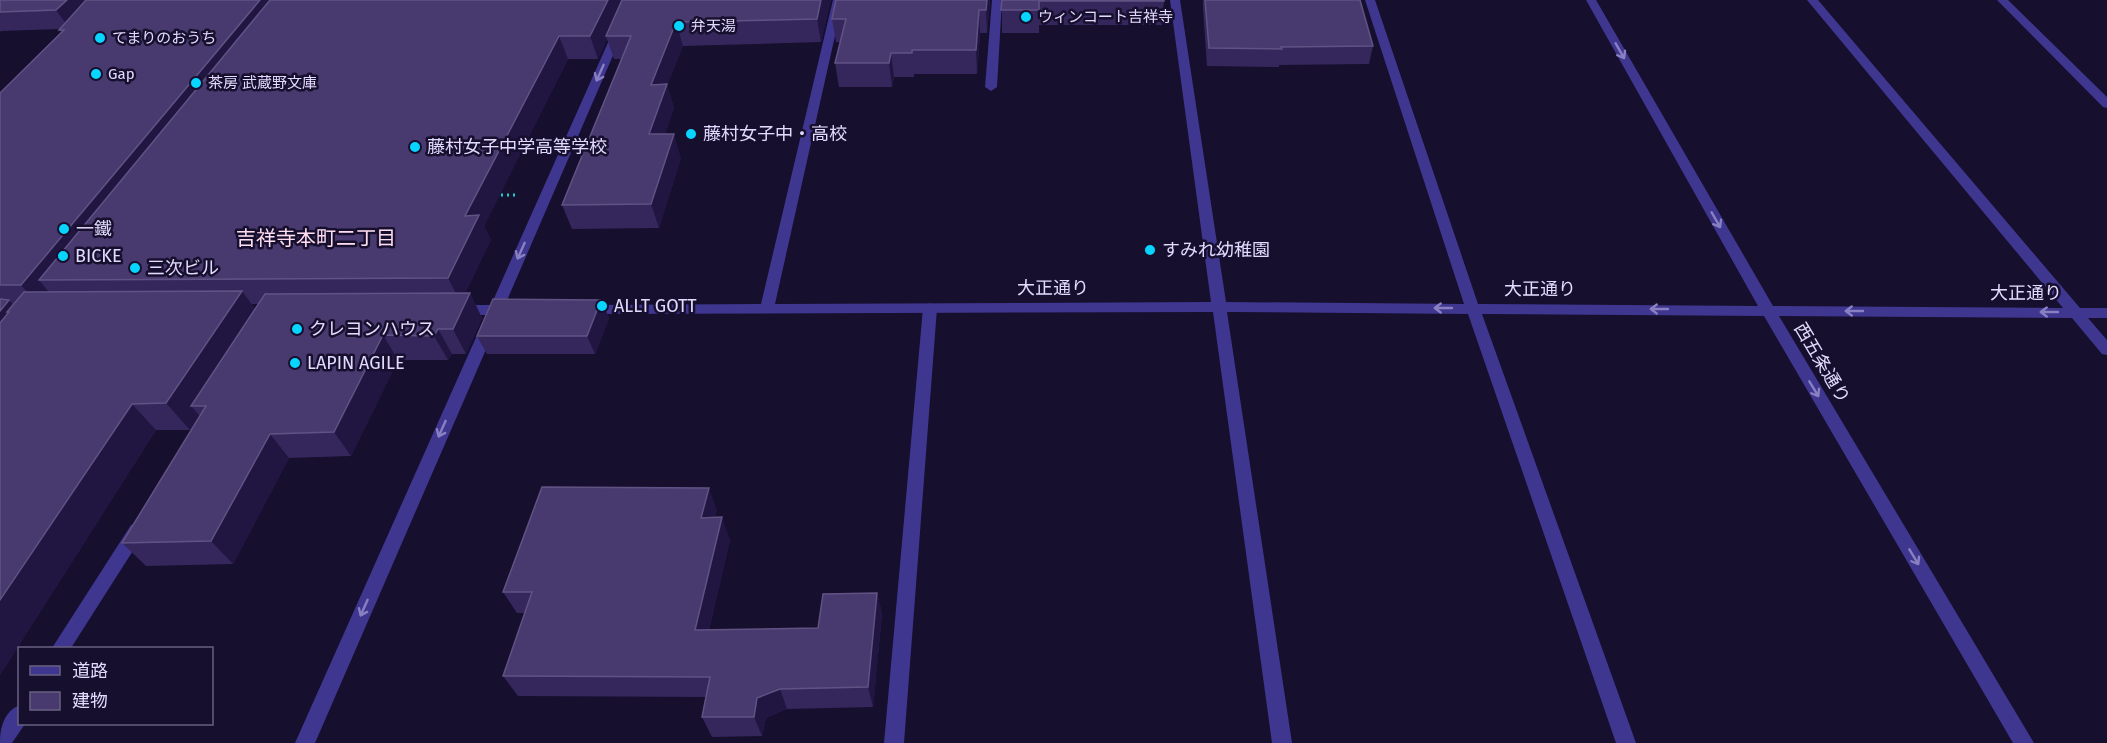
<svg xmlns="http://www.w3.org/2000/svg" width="2107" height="743" viewBox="0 0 2107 743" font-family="'Fira Sans','Noto Sans JP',sans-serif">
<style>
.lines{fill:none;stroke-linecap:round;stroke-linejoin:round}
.path{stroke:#24c8c9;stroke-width:3;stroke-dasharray:2 4;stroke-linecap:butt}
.service{fill:#3f3690;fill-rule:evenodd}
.minor{fill:#3f3690;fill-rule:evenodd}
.wall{fill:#35275c;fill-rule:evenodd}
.shaded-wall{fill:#211542}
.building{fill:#483a6e;stroke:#605384;stroke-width:1.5}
.oneway{stroke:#8880c2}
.poi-dot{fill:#07d5ff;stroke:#160f2d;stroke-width:2}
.labels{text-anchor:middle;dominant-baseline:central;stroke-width:5;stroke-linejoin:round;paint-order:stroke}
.far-poi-label{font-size:15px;fill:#e2dbff;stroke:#160f2d;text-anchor:start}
.poi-label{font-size:18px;fill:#e2dbff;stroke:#160f2d;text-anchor:start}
.street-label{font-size:18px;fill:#e2dbff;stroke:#160f2d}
.neighbourhood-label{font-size:20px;fill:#ffddf0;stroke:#160f2d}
</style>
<rect width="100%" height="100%" fill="#160f2d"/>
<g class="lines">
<path class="path" d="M 501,195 L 516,195"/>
<path class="service" d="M 930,303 L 937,308 L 904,743 L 884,743 L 923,308 Z"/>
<path class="minor" d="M 627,0 L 637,0 L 505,305 L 513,306 L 515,310 L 513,314 L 501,315 L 315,743 L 295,743 L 486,315 L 460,315 L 453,310 L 460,305 L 491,305 Z
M 833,0 L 843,0 L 775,304 L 1211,302 L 1170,0 L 1180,0 L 1226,302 L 1464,304 L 1365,0 L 1375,0 L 1478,304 L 1758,306 L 1586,0 L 1596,0 L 1773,306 L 2063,308 L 1807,0 L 1818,0 L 2080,308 L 2107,308 L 2107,318 L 2088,318 L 2107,340 L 2107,355 L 2102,354 L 2072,318 L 1779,316 L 2034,743 L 2013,743 L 1764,316 L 1482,314 L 1636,743 L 1616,743 L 1468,314 L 1227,312 L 1292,743 L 1272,743 L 1213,312 L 581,314 L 579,310 L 586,305 L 761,304 Z
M 992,0 L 1002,0 L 997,87 L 991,91 L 985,87 Z
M 1997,0 L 2008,0 L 2107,97 L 2107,108 L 2103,107 Z
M 137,523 L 143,525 L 145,530 L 143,535 L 71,648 L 52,648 L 131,525 Z
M 20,705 L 20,724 L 25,724 L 12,743 L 0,743 C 0,728 4,711 20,705 Z"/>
</g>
<path class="wall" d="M 0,0 L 831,0 L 821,42 L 683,46 L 667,85 L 674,108 L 665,134 L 681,158 L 659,228 L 572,229 L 562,205 L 622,59 L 614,59 L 607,39 L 598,59 L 568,59 L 484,226 L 491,240 L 465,293 L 470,293 L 482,318 L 466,354 L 452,354 L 448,360 L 398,360 L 351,456 L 289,458 L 233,564 L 146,566 L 122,543 L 200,416 L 199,415 L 190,430 L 156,430 L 0,675 L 0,93 L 61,32 L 59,29 L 1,31 L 0,32 ZM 252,304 L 259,304 L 255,309 Z
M 990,0 L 987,33 L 980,33 L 977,74 L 914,74 L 914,77 L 894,77 L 892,87 L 839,87 L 835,63 L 840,42 L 836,42 L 832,19 Z
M 1002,0 L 1164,1 L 1162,25 L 1039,25 L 1039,33 L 1002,33 Z
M 1203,0 L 1360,0 L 1373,46 L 1369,64 L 1279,65 L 1279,67 L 1207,66 L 1203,9 Z
M 601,300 L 609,318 L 595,354 L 487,354 L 477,336 Z
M 717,510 L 715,517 L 730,540 L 709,630 L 818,628 L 877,593 L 882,614 L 873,707 L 787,709 L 766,718 L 762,736 L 712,737 L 702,717 L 706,697 L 518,696 L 503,676 L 525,613 L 517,613 L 503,592 Z"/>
<path class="shaded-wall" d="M 67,0 L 99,0 L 70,29 L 56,10 Z
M 260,0 L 286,0 L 39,280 L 49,292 L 39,305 L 21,285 Z
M 608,0 L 626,0 L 606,36 L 607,39 L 598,59 L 590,36 Z
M 821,0 L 831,0 L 821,42 L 817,19 Z
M 987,0 L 990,0 L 987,33 L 986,10 Z
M 979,10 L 980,33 L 977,74 L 976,50 Z
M 676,22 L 683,46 L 667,85 L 674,108 L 657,158 L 649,134 L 651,85 Z
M 559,36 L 568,59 L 484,226 L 491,240 L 461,303 L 448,278 L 465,216 Z
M 891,53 L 894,77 L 892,87 L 889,63 Z
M 674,134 L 681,158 L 659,228 L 651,204 Z
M 242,291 L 262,318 L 191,406 L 199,415 L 190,430 L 166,403 Z
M 470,293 L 482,318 L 466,354 L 453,329 Z
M 9,300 L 27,319 L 9,312 L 7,312 L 21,327 L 0,328 L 0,311 Z
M 601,300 L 609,318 L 595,354 L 587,336 Z
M 438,329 L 452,354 L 448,360 L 434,336 Z
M 383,335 L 398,360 L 351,456 L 334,432 Z
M 132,404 L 156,430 L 0,675 L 0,600 Z
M 270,434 L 289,458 L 233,564 L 211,541 Z
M 709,488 L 717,510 L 710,540 L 701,518 Z
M 722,517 L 730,540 L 704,651 L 695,630 Z
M 877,593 L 882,614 L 873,707 L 868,687 Z
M 780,689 L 787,709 L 766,718 L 762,736 L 754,717 L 757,698 Z"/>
<path class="building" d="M 0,0 L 67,0 L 56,10 L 0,12 Z
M 86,0 L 260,0 L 21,285 L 0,285 L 0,93 L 64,30 L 59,30 Z
M 270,0 L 608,0 L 590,36 L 559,36 L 465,216 L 479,215 L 448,278 L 39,280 Z
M 622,0 L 821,0 L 817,19 L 676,22 L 651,85 L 667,84 L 649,134 L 674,134 L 651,204 L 562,205 L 631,36 L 606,36 Z
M 836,0 L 987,0 L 986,10 L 979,10 L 976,50 L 912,50 L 912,53 L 891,53 L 889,63 L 835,63 L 846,19 L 832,19 Z
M 1002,0 L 1164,0 L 1164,1 L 1039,1 L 1039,10 L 1001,10 Z
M 1205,0 L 1360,0 L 1373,46 L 1281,47 L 1282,49 L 1209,48 Z
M 242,291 L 166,403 L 132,404 L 0,600 L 0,323 L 9,312 L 7,312 L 24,292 Z
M 470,293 L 453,329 L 438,329 L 434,336 L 383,335 L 334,432 L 270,434 L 211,541 L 122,543 L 206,406 L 191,406 L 265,294 Z
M 0,299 L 9,300 L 0,311 Z
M 493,299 L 601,300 L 587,336 L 477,336 Z
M 542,487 L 709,488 L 701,518 L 722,517 L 695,630 L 818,628 L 823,594 L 877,593 L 868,687 L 780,689 L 757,698 L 754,717 L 702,717 L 710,677 L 503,676 L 532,592 L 503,592 Z"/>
<defs><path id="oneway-shaft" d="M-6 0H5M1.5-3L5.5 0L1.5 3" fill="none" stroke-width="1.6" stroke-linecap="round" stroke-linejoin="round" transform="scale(1.5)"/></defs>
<g class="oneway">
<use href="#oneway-shaft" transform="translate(1620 51) rotate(60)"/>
<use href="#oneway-shaft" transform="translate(600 73) rotate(114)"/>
<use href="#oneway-shaft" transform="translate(1716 220) rotate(60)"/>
<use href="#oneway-shaft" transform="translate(521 251) rotate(114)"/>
<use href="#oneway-shaft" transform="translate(1443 308) rotate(-180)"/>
<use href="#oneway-shaft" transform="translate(1659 309) rotate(-180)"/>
<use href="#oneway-shaft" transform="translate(1854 311) rotate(-180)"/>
<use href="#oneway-shaft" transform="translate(2049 312) rotate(-180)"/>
<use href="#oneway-shaft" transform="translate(1814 389) rotate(59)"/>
<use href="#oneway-shaft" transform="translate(442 429) rotate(114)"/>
<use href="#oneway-shaft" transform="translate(1914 557) rotate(59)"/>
<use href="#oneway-shaft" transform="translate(364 608) rotate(114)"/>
</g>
<g class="poi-dot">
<circle cx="1026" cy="17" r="6"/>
<circle cx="679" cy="26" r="6"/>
<circle cx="100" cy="38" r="6"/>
<circle cx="96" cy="74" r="6"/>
<circle cx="196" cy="83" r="6"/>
<circle cx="691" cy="134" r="6"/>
<circle cx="415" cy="147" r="6"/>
<circle cx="64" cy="229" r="6"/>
<circle cx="1150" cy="250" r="6"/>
<circle cx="63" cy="256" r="6"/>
<circle cx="135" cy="268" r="6"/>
<circle cx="602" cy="306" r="6"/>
<circle cx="297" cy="329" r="6"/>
<circle cx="295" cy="363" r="6"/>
</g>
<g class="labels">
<g class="far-poi-label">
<text x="1038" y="17">ウィンコート吉祥寺</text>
<text x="691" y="26">弁天湯</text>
<text x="112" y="38">てまりのおうち</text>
<text x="108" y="74">Gap</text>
<text x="208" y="83">茶房 武蔵野文庫</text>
</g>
<g class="poi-label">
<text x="703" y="134">藤村女子中・高校</text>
<text x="427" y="147">藤村女子中学高等学校</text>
<text x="76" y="229">一鐵</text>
<text x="1162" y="250">すみれ幼稚園</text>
<text x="75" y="256">BICKE</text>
<text x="147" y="268">三次ビル</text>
<text x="614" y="306">ALLT GOTT</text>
<text x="309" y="329">クレヨンハウス</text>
<text x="307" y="363">LAPIN AGILE</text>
</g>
<g class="street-label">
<text x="1053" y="288">大正通り</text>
<text x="1540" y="289">大正通り</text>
<text x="2026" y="293">大正通り</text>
<text transform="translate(1822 363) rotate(59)">西五条通り</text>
</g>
<g class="neighbourhood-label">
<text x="316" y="238">吉祥寺本町二丁目</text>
</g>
</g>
<rect x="18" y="647" width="195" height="78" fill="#160f2d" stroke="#686181" stroke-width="1.5"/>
<rect x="30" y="666" width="30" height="9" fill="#3f3690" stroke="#686181" stroke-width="1.5"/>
<text x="72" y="677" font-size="18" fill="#e2dbff">道路</text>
<rect x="30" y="692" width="30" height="18" fill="#483a6e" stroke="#686181" stroke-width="1.5"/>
<text x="72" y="707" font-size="18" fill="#e2dbff">建物</text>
</svg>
